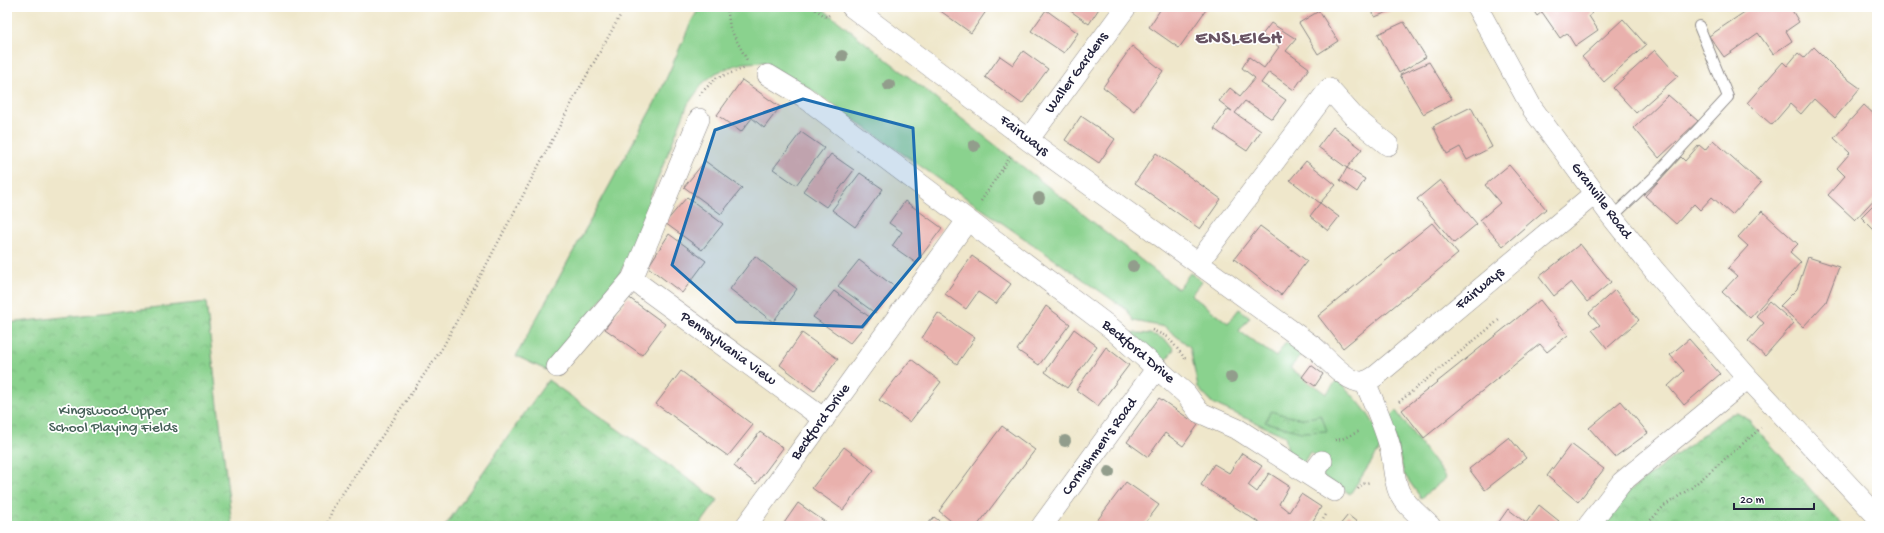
<svg xmlns="http://www.w3.org/2000/svg" width="1884" height="533" viewBox="0 0 1884 533" font-family="'Gochi Hand',sans-serif">
<style>
.green{fill:#8ad28e;stroke:#567a64}
.park{fill:url(#park-crowns);stroke:#567a64}
.building{fill:#e9b1ad}
.lines{fill:none;stroke-linecap:round;stroke-linejoin:round}
.lane-casing{stroke:#888483;stroke-width:12}
.street-casing{stroke:#888483;stroke-width:22}
.path{stroke:#888483;stroke-width:2.5;stroke-dasharray:1 3;stroke-linecap:butt}
.lane{stroke:#fff;stroke-width:10}
.street{stroke:#fff;stroke-width:21}
.tree{fill:#929d8c}
.marked{fill:#1f6fb2;fill-opacity:0.2;stroke:#1f6fb2;stroke-width:3;stroke-linejoin:round}
.labels{text-anchor:middle;dominant-baseline:central;stroke-width:3.5;stroke-linejoin:round;paint-order:stroke}
.street-label{font-size:15px;fill:#22223b;stroke:#fff}
.park-label{font-size:15px;fill:#466058;stroke:#fff}
.district-label{font-size:19px;font-weight:bold;letter-spacing:1px;fill:#685463;stroke:#fff}
</style>
<defs>
<pattern id="park-crowns" width="20" height="18" patternUnits="userSpaceOnUse"><rect width="20" height="18" fill="#8ad28e"/><path d="M2 6a3 3 0 1 1 6 0M12 15a3 3 0 1 1 6 0" fill="none" stroke="#77b47b"/></pattern>
</defs>
<rect width="100%" height="100%" fill="#fff"/>
<filter id="ink" filterUnits="userSpaceOnUse"><feTurbulence type="fractalNoise" baseFrequency=".025" numOctaves="2"/><feDisplacementMap in="SourceGraphic" scale="8" xChannelSelector="R" yChannelSelector="G"/><feConvolveMatrix kernelMatrix="1 2 1 2 8 2 1 2 1" color-interpolation-filters="sRGB"/></filter>
<filter id="wash" filterUnits="userSpaceOnUse"><feTurbulence type="fractalNoise" baseFrequency=".012" numOctaves="4" result="noise"/><feDisplacementMap in="SourceGraphic" scale="16" xChannelSelector="R" yChannelSelector="G"/><feGaussianBlur stdDeviation="0.9" result="paint"/><feColorMatrix in="noise" values="0 0 0 0 0 0 0 0 0 0 0 0 0 0 0 0 0 1.4 0 .05"/><feComposite in="paint" operator="in"/></filter>
<g filter="url(#wash)">
<rect width="100%" height="100%" fill="#efe7cb"/>
<path class="green" d="M 700,7 L 820,7 L 1178,289 L 1190,273 L 1202,281 L 1191,295 L 1228,323 L 1239,309 L 1250,317 L 1239,331 L 1276,357 L 1286,342 L 1302,354 L 1290,368 L 1326,394 L 1337,380 C 1353,394 1384,427 1380,449 L 1350,494 L 1322,476 L 1326,462 L 1310,452 L 1302,465 L 1289,457 L 1285,436 L 1212,403 L 1198,388 L 1190,347 L 1165,327 L 1134,321 L 1127,310 L 807,87 L 764,62 L 744,63 L 730,67 L 716,73 L 704,82 L 688,104 L 650,197 L 650,214 L 617,279 L 546,370 L 516,356 L 659,95 L 692,20 Z
M 1129,333 C 1148,333 1161,333 1174,349 L 1164,363 Z
M 1396,411 L 1446,478 L 1421,498 L 1404,474 L 1390,417 Z"/>
<path class="park" d="M 206,302 L 232,526 L 7,526 L 7,323 Z
M 548,380 L 718,500 L 699,526 L 445,526 Z
M 1271,411 C 1289,417 1302,421 1321,415 L 1327,431 L 1301,432 L 1265,422 Z
M 1737,413 L 1748,419 L 1843,526 L 1603,526 L 1628,492 L 1721,421 L 1731,414 Z"/>
<g id="blocks">
<path class="building" d="M 935,7 L 989,7 L 971,33 Z
M 1065,7 L 1100,7 L 1089,24 Z
M 1162,7 L 1208,7 L 1179,48 L 1149,27 Z
M 1370,7 L 1400,7 L 1375,17 Z
M 1531,7 L 1587,7 L 1592,14 L 1589,16 L 1598,30 L 1575,46 L 1567,33 L 1560,38 L 1542,12 L 1537,16 Z
M 1752,7 L 1790,7 L 1799,22 L 1786,31 L 1792,41 L 1773,54 L 1758,33 L 1724,57 L 1709,36 Z
M 1046,10 L 1078,33 L 1064,53 L 1031,31 Z
M 1319,11 L 1338,41 L 1318,54 L 1299,23 Z
M 1623,19 L 1646,45 L 1604,82 L 1582,57 Z
M 1404,22 L 1426,57 L 1399,73 L 1378,34 Z
M 1271,23 L 1296,39 L 1286,51 L 1309,68 L 1294,90 L 1269,72 L 1261,83 L 1286,100 L 1272,119 L 1245,101 L 1235,113 L 1261,131 L 1247,151 L 1214,129 L 1228,109 L 1232,111 L 1219,101 L 1230,88 L 1240,96 L 1255,78 L 1242,68 L 1249,57 L 1264,68 L 1279,47 L 1262,35 Z
M 1132,46 L 1163,71 L 1134,111 L 1103,87 Z
M 1814,47 L 1842,75 L 1860,88 L 1835,118 L 1814,99 L 1801,114 L 1790,104 L 1772,125 L 1747,103 L 1783,62 L 1787,66 L 1798,53 L 1804,58 Z
M 1655,50 L 1678,76 L 1636,113 L 1613,88 Z
M 1023,51 L 1048,69 L 1022,104 L 985,77 L 1000,56 L 1013,65 Z
M 1429,62 L 1452,99 L 1423,114 L 1400,75 Z
M 742,80 L 780,107 L 764,128 L 752,118 L 741,132 L 717,115 Z
M 1668,95 L 1698,121 L 1659,158 L 1634,128 Z
M 1864,105 L 1877,117 L 1877,196 L 1855,220 L 1828,195 L 1845,176 L 1837,168 L 1850,153 L 1834,138 Z
M 1471,107 L 1492,147 L 1467,160 L 1460,147 L 1447,154 L 1433,126 Z
M 1081,116 L 1115,139 L 1099,163 L 1065,140 Z
M 1333,127 L 1362,149 L 1347,168 L 1318,147 Z
M 801,132 L 824,148 L 796,185 L 773,169 Z
M 1713,140 L 1761,183 L 1732,215 L 1712,197 L 1700,210 L 1694,204 L 1676,224 L 1645,196 L 1681,157 L 1685,161 L 1699,145 L 1705,150 Z
M 1156,153 L 1221,199 L 1200,229 L 1135,183 Z
M 831,154 L 854,170 L 826,207 L 803,191 Z
M 705,161 L 742,188 L 721,214 L 684,187 Z
M 1306,161 L 1336,185 L 1320,203 L 1290,180 Z
M 1509,165 L 1546,209 L 1503,246 L 1480,220 L 1500,203 L 1485,185 Z
M 1347,168 L 1365,179 L 1357,192 L 1340,180 Z
M 860,173 L 883,189 L 855,227 L 832,210 Z
M 1440,180 L 1477,224 L 1454,243 L 1417,199 Z
M 687,197 L 723,224 L 702,250 L 665,223 Z
M 905,201 L 942,228 L 916,263 L 892,246 L 902,232 L 889,223 Z
M 1877,201 L 1877,233 L 1861,217 Z
M 1320,203 L 1339,217 L 1328,231 L 1310,216 Z
M 1762,211 L 1798,244 L 1790,252 L 1801,262 L 1750,318 L 1722,292 L 1737,276 L 1728,268 L 1748,246 L 1738,237 Z
M 1432,223 L 1458,254 L 1343,348 L 1318,316 Z
M 1260,226 L 1307,261 L 1281,295 L 1234,259 Z
M 669,234 L 706,261 L 682,293 L 648,267 Z
M 1580,244 L 1611,282 L 1587,302 L 1571,282 L 1554,296 L 1539,277 Z
M 755,256 L 797,289 L 773,322 L 730,289 Z
M 972,256 L 1011,284 L 996,304 L 978,292 L 966,309 L 945,294 Z
M 1808,257 L 1839,267 L 1826,302 L 1803,327 L 1780,306 L 1797,289 Z
M 859,260 L 895,287 L 875,313 L 838,286 Z
M 1615,290 L 1639,320 L 1607,348 L 1592,330 L 1600,325 L 1589,313 Z
M 834,291 L 871,318 L 850,343 L 813,317 Z
M 628,297 L 665,324 L 642,355 L 605,329 Z
M 1540,300 L 1568,335 L 1547,352 L 1540,344 L 1424,438 L 1402,410 Z
M 1769,301 L 1794,323 L 1765,356 L 1748,341 L 1764,323 L 1756,316 Z
M 1046,306 L 1070,324 L 1039,365 L 1017,350 Z
M 938,313 L 975,338 L 957,364 L 922,338 Z
M 1074,329 L 1097,346 L 1067,388 L 1045,372 Z
M 802,333 L 838,359 L 814,391 L 780,365 Z
M 1689,339 L 1720,374 L 1684,405 L 1668,386 L 1684,371 L 1670,355 Z
M 1106,347 L 1129,365 L 1098,406 L 1076,390 Z
M 911,359 L 941,382 L 910,422 L 879,400 Z
M 1311,365 L 1323,374 L 1315,386 L 1302,377 Z
M 681,371 L 753,425 L 728,456 L 656,404 Z
M 1159,398 L 1198,425 L 1183,446 L 1165,433 L 1148,457 L 1127,442 Z
M 1621,401 L 1648,433 L 1615,457 L 1589,428 Z
M 1002,426 L 1035,450 L 977,526 L 957,526 L 939,511 Z
M 760,432 L 783,448 L 756,484 L 734,466 Z
M 1509,437 L 1526,458 L 1485,490 L 1469,469 Z
M 1571,444 L 1604,469 L 1578,502 L 1547,476 Z
M 844,447 L 874,470 L 843,510 L 812,488 Z
M 1242,453 L 1262,466 L 1248,485 L 1257,492 L 1269,473 L 1289,486 L 1279,504 L 1289,512 L 1301,494 L 1321,507 L 1310,526 L 1264,526 L 1201,485 L 1214,464 L 1229,473 Z
M 1126,482 L 1159,505 L 1143,526 L 1093,526 Z
M 798,503 L 831,526 L 782,526 Z
M 1539,505 L 1559,521 L 1555,526 L 1496,526 L 1508,509 L 1526,523 Z
M 1348,515 L 1362,526 L 1339,526 Z
M 934,517 L 946,526 L 926,526 Z"/>
</g>
</g>
<g filter="url(#ink)">
<use href="#blocks" fill-opacity="0" stroke="#888483" stroke-width="1"/>
<g class="lines">
<g class="lane-casing">
<path id="lane" d="M 1612,217 L 1654,177 L 1728,97 L 1699,26"/>
</g>
<g class="street-casing">
<path id="street" d="M 852,7 L 1028,140 L 1315,348 C 1326,358 1351,387 1366,381 C 1370,380 1374,377 1377,375 L 1594,194
M 1477,7 L 1532,108 L 1612,217 L 1654,270 L 1748,378 L 1877,516
M 768,75 L 803,96 L 1111,328 L 1186,394 L 1199,412 L 1239,430 L 1334,491
M 1028,140 L 1126,7
M 1198,263 L 1329,89 L 1355,118 L 1388,145
M 632,279 L 824,419
M 557,367 L 632,279 L 699,119
M 1365,382 C 1374,403 1384,425 1390,447 C 1394,462 1393,478 1399,492 C 1406,506 1420,516 1430,526
M 1311,476 L 1322,461
M 746,526 L 967,221
M 1042,526 L 1157,368
M 1588,526 L 1622,482 L 1748,378"/>
</g>
<path class="path" d="M 727,7 L 730,28 L 748,62
M 812,7 L 826,17 L 829,15
M 699,95 L 716,78 L 746,68
M 981,201 L 1010,157
M 1152,330 L 1168,337 L 1187,361
M 1399,402 L 1499,320
M 1335,440 L 1342,439 L 1360,431
M 1358,489 L 1362,484 L 1371,482
M 326,526 L 334,506 L 443,347 L 578,91 L 625,7
M 1319,526 L 1327,513
M 1645,526 L 1664,506 L 1691,488 L 1761,428"/>
<use href="#lane" class="lane"/>
<use href="#street" class="street"/>
</g>
<g class="tree">
<circle cx="842" cy="56" r="6"/>
<circle cx="889" cy="85" r="6"/>
<circle cx="974" cy="146" r="6"/>
<circle cx="1039" cy="198" r="6"/>
<circle cx="1133" cy="266" r="6"/>
<circle cx="1231" cy="377" r="6"/>
<circle cx="1065" cy="441" r="6"/>
<circle cx="1109" cy="472" r="6"/>
</g>
</g>
<path class="marked" d="M 803,99 L 913,128 L 920,257 L 862,327 L 736,322 L 672,265 L 715,130 Z"/>
<g class="labels">
<g class="street-label">
<text transform="translate(1077 73) rotate(-54)">Waller Gardens</text>
<text transform="translate(1024 136) rotate(37)">Fairways</text>
<text transform="translate(1601 201) rotate(53)">Granville Road</text>
<text transform="translate(1480 289) rotate(-40)">Fairways</text>
<text transform="translate(728 349) rotate(36)">Pennsylvania View</text>
<text transform="translate(1138 352) rotate(40)">Beckford Drive</text>
<text transform="translate(821 422) rotate(-54)">Beckford Drive</text>
<text transform="translate(1100 447) rotate(-54)">Cornishmen's Road</text>
</g>
<g class="park-label">
<text x="113" y="411">Kingswood Upper<tspan x="113" dy="17">School Playing Fields</tspan></text>
</g>
<g class="district-label">
<text x="1239" y="39">ENSLEIGH</text>
</g>
</g>
<rect width="1884" height="533" fill="none" stroke="#fff" stroke-width="24"/>
<path d="M1734 503v6h80v-6" fill="none" stroke="#22223b" stroke-width="2"/>
<text x="1740" y="503" font-size="12" fill="#22223b" stroke="#ffffff" stroke-width="3" paint-order="stroke">20 m</text>
</svg>
